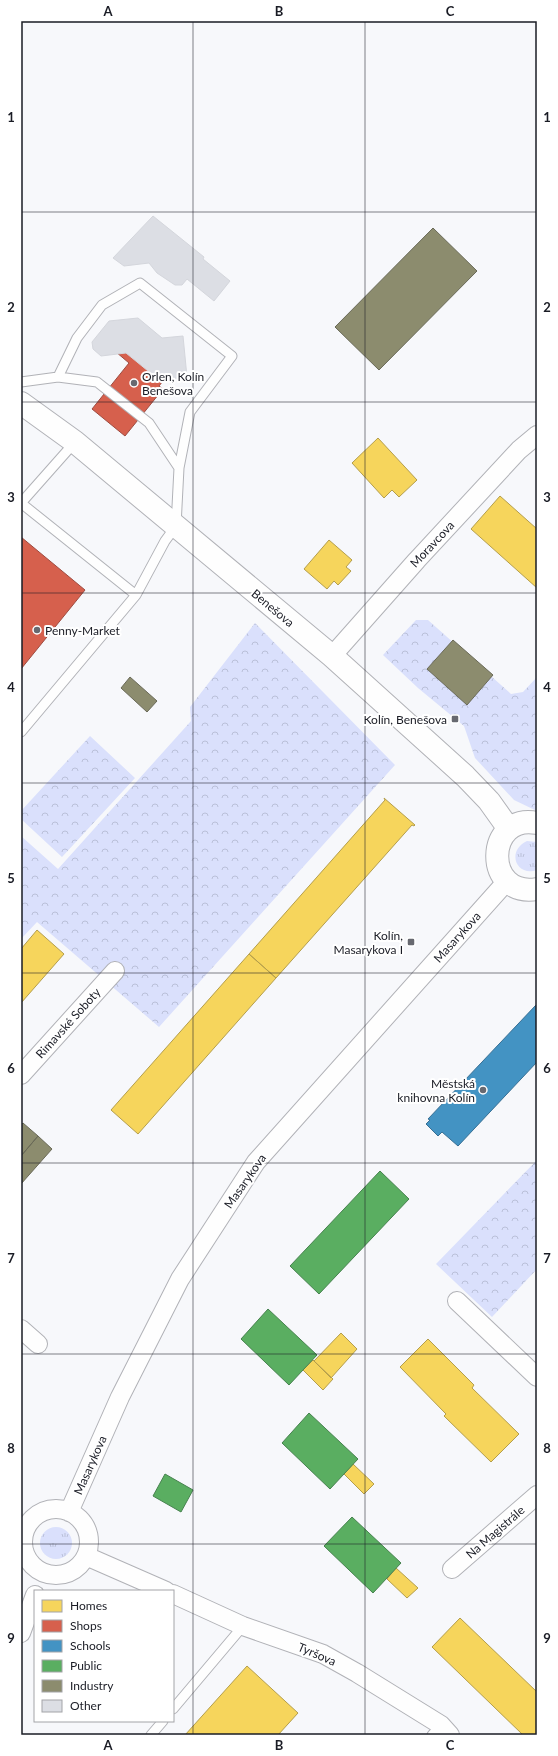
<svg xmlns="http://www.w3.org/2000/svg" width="558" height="1756" viewBox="0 0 558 1756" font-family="Lato,sans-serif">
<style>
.grass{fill:url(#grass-tufts)}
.park{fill:url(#park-crowns)}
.homes{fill:#f6d55c;stroke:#b49e4c}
.shops{fill:#d6604d;stroke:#9e4c41}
.schools{fill:#4393c3;stroke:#376f94}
.public{fill:#5aae61;stroke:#47824f}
.industry{fill:#8c8c6e;stroke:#6a6a58}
.building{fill:#dcdee4;stroke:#d4d6dc}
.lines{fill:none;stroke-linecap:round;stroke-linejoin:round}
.service-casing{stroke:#b1b2b7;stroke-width:11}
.minor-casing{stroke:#b1b2b7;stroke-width:20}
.tertiary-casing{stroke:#b1b2b7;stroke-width:24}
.service{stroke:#fefefe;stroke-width:9}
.minor{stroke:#fefefe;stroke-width:18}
.tertiary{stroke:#fefefe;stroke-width:22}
.grid{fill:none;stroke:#1a1c25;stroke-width:1;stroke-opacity:0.55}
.poi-dot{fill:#676970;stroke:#fff;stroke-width:1.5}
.labels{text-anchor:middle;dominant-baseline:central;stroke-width:4;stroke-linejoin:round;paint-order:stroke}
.poi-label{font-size:12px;fill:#1a1c25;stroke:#fff;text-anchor:end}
.street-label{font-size:12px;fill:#1a1c25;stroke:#fff}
.neatline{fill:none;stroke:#1a1c25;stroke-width:1.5}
.grid-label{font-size:13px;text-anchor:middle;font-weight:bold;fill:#1a1c25}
</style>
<defs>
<pattern id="grass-tufts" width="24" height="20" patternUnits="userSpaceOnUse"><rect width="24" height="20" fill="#dae0fc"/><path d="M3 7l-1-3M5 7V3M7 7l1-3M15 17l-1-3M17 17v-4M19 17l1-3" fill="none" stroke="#bac0d8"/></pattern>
<pattern id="park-crowns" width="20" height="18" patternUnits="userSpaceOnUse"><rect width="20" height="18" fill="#dae0fc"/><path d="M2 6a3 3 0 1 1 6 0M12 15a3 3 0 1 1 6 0" fill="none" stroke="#bac0d8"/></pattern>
</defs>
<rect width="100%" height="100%" fill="#f7f8fb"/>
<path class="grass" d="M 527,841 L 537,842 L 537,870 C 516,877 506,851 527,841 Z
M40 1543a16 16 0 1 1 32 0a16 16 0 1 1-32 0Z"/>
<path class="park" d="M 416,620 L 428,620 L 511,694 L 523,692 L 537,677 L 537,811 L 514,800 L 475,758 L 464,726 L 418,688 L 383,655 Z
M 255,623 L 395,765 L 159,1027 L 37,922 L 21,939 L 21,836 L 58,869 L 191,721 L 190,707 Z
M 90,736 L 135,778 L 62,857 L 21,819 L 21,811 Z
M 537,1160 L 537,1269 L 492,1317 L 436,1264 Z"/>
<path class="homes" d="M 378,438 L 417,480 L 399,497 L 392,490 L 384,498 L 352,463 Z
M 500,496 L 537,529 L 537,588 L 471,529 Z
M 329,540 L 352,560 L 346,567 L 351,571 L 338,585 L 334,581 L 327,589 L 304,569 Z
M 384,798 L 415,825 L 414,826 L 412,825 L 276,978 L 249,954 L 385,800 Z
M 37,930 L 64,954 L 21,1003 L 21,949 Z
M 249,954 L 276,978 L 138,1134 L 111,1110 Z
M 341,1333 L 357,1349 L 331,1378 L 314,1361 Z
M 428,1339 L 474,1385 L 472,1388 L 519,1434 L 491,1462 L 444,1416 L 446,1414 L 400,1367 Z
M 313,1360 L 333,1379 L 323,1390 L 303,1370 Z
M 353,1464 L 374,1484 L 364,1494 L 344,1474 Z
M 396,1568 L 418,1588 L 407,1598 L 387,1579 Z
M 460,1618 L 537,1692 L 537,1735 L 523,1735 L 432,1647 Z
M 247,1666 L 298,1713 L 278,1735 L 185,1735 Z"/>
<path class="shops" d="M 124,343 L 166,377 L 159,386 L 163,389 L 125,436 L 92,409 L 129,363 L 116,352 Z
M 21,537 L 85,590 L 21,669 Z"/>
<path class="schools" d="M 536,1005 L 537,1062 L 458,1146 L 442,1132 L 438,1136 L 426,1124 L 430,1120 L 428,1119 Z"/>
<path class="public" d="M 380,1171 L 409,1199 L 319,1294 L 290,1266 Z
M 268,1309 L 317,1355 L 289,1385 L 241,1339 Z
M 309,1413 L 358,1459 L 330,1489 L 282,1443 Z
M 165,1474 L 193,1490 L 181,1512 L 153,1496 Z
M 352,1517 L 401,1563 L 373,1593 L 324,1546 Z"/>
<path class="industry" d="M 433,228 L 477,271 L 379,370 L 335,327 Z
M 453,640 L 493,675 L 467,705 L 427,669 Z
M 130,677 L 157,701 L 147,712 L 121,688 Z
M 23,1123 L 38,1136 L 21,1156 L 21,1125 Z
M 38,1136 L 52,1149 L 21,1184 L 21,1156 Z"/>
<path class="building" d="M 153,216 L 204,257 L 203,259 L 230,281 L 214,301 L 187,279 L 182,285 L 175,285 L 157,273 L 149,263 L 124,266 L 113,258 Z
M 138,318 L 162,338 L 183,336 L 187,377 L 159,380 L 126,353 L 101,356 L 93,349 L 92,342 L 109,321 Z"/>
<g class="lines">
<g class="service-casing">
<path id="service" d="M 58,377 L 97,382 L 149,423 L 179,468
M 21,382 L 58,377 L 77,338 L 102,305 L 140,283 L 232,356 L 190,412 L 179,468 L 176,526 L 165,541 L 136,595
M 21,503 L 75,442
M 21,732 L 136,595 L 21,503
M 173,1709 L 243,1626
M 151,1735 L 163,1721
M 432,1735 L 441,1725"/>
</g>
<g class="minor-casing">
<path id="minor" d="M 332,656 L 417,560 L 519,450 L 537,435
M 21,1075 L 115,971
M 457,1301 L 537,1377
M 21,1329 L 38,1344
M23 1542a33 33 0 1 1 66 0a33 33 0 1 1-66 0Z
M 69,1512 L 120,1397 L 180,1279 L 256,1162 L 507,881
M 86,1556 L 166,1591
M 452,1569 L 537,1495
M 173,1594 L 243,1626 L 323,1654 L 357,1673 L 441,1725 L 450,1735
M 21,1633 L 35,1595"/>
</g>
<g class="tertiary-casing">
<path id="tertiary" d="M 21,403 L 75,442 L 332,656 L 465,776 L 489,801 L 509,829
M 537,823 C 485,813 483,898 537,889"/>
</g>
<use href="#service" class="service"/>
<use href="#minor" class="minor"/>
<use href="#tertiary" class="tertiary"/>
</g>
<path class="grid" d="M 193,21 L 193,1735M 365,21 L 365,1735M 21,212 L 537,212M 21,402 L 537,402M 21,593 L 537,593M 21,783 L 537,783M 21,973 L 537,973M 21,1163 L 537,1163M 21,1354 L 537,1354M 21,1544 L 537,1544"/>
<g class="poi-dot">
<circle cx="134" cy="383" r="4"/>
<circle cx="37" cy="630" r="4"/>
<rect x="451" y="715" width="8" height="8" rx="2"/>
<rect x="407" y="938" width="8" height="8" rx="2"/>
<circle cx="483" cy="1090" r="4"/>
</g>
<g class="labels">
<g class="poi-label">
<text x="142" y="376" text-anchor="start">Orlen, Kolín<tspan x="142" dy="14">Benešova</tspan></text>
<text x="45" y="630" text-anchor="start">Penny-Market</text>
<text x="447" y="719">Kolín, Benešova</text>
<text x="403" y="935">Kolín,<tspan x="403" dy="14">Masarykova I</tspan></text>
<text x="475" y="1083">Městská<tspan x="475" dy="14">knihovna Kolín</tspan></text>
</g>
<g class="street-label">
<text transform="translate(432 544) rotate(-47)">Moravcova</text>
<text transform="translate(273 608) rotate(40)">Benešova</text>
<text transform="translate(457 937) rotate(-48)">Masarykova</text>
<text transform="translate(68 1023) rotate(-48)">Rimavské Soboty</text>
<text transform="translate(245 1181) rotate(-55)">Masarykova</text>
<text transform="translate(90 1465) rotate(-66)">Masarykova</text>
<text transform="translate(495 1532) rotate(-41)">Na Magistrále</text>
<text transform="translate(317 1654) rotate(23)">Tyršova</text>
</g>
</g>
<rect width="558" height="1756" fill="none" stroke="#ffffff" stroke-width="44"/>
<rect x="34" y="1590" width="140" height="132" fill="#ffffff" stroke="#a3a4a8"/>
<rect x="42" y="1600" width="20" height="12" fill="#f6d55c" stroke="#a3a4a8"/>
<text x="70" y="1610" font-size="12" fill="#1a1c25">Homes</text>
<rect x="42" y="1620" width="20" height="12" fill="#d6604d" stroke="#a3a4a8"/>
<text x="70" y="1630" font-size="12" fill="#1a1c25">Shops</text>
<rect x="42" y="1640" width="20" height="12" fill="#4393c3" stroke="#a3a4a8"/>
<text x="70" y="1650" font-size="12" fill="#1a1c25">Schools</text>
<rect x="42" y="1660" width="20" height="12" fill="#5aae61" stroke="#a3a4a8"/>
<text x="70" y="1670" font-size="12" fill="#1a1c25">Public</text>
<rect x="42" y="1680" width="20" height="12" fill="#8c8c6e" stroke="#a3a4a8"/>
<text x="70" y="1690" font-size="12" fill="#1a1c25">Industry</text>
<rect x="42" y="1700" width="20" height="12" fill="#dcdee4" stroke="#a3a4a8"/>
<text x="70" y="1710" font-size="12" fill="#1a1c25">Other</text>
<rect x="22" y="22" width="514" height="1712" class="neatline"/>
<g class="grid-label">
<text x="108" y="16">A</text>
<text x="279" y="16">B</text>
<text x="450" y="16">C</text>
<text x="11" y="122">1</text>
<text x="547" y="122">1</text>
<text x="11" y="312">2</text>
<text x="547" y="312">2</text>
<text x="11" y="502">3</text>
<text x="547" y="502">3</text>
<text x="11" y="692">4</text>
<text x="547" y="692">4</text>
<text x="11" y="883">5</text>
<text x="547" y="883">5</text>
<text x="11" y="1073">6</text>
<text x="547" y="1073">6</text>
<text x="11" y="1263">7</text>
<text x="547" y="1263">7</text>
<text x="11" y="1453">8</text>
<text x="547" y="1453">8</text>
<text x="11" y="1643">9</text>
<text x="547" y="1643">9</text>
<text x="108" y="1750">A</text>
<text x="279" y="1750">B</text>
<text x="450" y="1750">C</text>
</g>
</svg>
